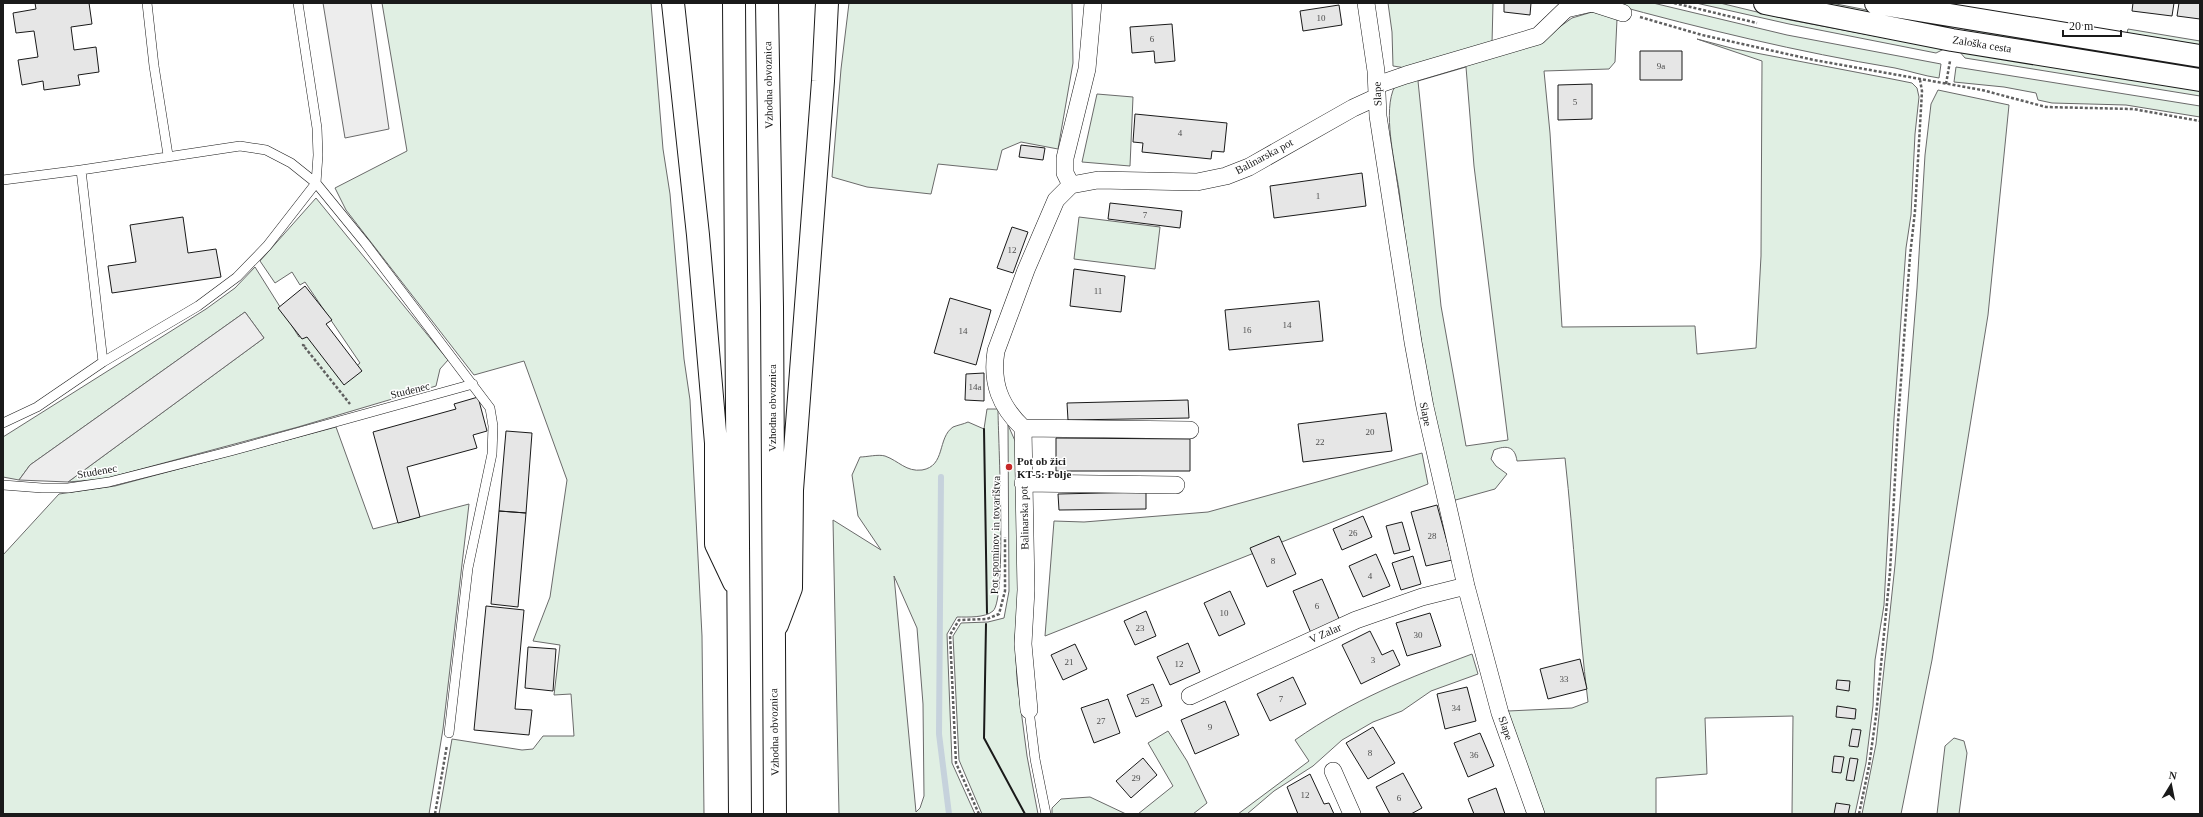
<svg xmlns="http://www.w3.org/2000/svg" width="2203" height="817" viewBox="0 0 2203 817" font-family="'Times New Roman',serif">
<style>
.green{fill:#e0efe3;stroke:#6a6a6a;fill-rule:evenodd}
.parking{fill:#ededed;stroke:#6a6a6a}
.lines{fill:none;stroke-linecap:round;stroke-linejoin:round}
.stream{stroke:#c6d2dc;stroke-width:6}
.building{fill:#e6e6e6;stroke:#1a1a1a}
.lane-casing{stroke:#1a1a1a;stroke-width:10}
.street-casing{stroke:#1a1a1a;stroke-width:18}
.secondary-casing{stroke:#1a1a1a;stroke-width:24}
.highway-casing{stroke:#1a1a1a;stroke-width:24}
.path{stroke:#5f5f5f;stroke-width:2.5;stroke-dasharray:3 2;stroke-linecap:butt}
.lane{stroke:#fff;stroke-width:9}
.street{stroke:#fff;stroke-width:17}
.secondary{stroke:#fff;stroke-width:22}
.highway{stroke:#fff;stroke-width:22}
.wall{stroke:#1a1a1a;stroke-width:2}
.poi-dot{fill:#c62828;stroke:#fff;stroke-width:1.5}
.labels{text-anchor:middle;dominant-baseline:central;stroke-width:3;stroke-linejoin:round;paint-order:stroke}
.number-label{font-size:9px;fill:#4d4d4d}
.street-label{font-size:11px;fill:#1a1a1a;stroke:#fff}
.poi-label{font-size:11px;font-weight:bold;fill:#1a1a1a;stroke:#fff;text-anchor:start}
</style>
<rect width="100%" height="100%" fill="#fff"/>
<path class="green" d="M 382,3 L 651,3 L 663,149 L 670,194 L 684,359 L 690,400 L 702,636 L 704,814 L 439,814 L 452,739 L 522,750 L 533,749 L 543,736 L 574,736 L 571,694 L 554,695 L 560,645 L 533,641 L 550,597 L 567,480 L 524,361 L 474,375 L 346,210 L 335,188 L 407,151 Z
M 849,3 L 1072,3 L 1073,63 L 1058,149 L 1021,142 L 1002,150 L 997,170 L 938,164 L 931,194 L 867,187 L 832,177 L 841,69 Z
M 1388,3 L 1493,3 L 1492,44 L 1406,68 L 1393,66 L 1392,32 Z
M 1608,3 L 1653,3 L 1787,35 L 1941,64 L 1939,78 C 1924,76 1910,71 1895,68 C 1798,52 1703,29 1608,3 Z
M 1696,3 L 1720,3 L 1790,20 L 1944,49 L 1936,53 L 1789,24 Z
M 1810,3 L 1831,3 L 1944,25 L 1944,29 Z
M 1592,12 L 1614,16 L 1617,19 L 1615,62 L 1609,69 L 1544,71 L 1550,133 L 1562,327 L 1695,326 L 1697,354 L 1756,348 L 1761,256 L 1762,61 L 1697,39 L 1735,49 L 1892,79 L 1912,83 L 1917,88 L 1919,97 L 1915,134 L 1911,215 L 1906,248 L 1894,419 L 1884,605 L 1875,660 L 1873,706 L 1866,763 L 1855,814 L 1792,814 L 1793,716 L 1705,718 L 1707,774 L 1656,778 L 1656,814 L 1545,814 L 1538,800 L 1508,711 L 1572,708 L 1588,702 C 1578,621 1574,539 1565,458 L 1517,461 C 1515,446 1506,445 1494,450 L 1491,459 L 1496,466 L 1507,474 L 1495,489 L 1452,501 C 1430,398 1412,295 1399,190 C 1395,163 1382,110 1395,86 L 1540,41 L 1572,18 ZM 1466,67 L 1474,166 L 1508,440 L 1466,446 L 1441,306 L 1418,81 Z
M 1965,29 L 2182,62 L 2200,66 L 2200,70 L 1964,32 Z
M 2128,29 L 2200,41 L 2200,46 L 2127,33 Z
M 1959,51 L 2200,89 L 2200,96 L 1965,58 Z
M 1956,67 L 2200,106 L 2200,117 L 2126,105 L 2052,103 L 2038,100 L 2036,93 L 2004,87 L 1954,82 Z
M 1938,90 L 2009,105 L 1988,315 L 1932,660 L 1901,814 L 1862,814 L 1876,744 L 1895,565 L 1917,288 L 1925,155 L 1931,104 Z
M 1097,94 L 1133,97 L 1130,166 L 1082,162 Z
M 316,198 L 448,360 L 440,369 L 436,386 L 298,427 L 104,479 L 68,482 L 264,338 L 245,312 L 30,465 L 19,480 L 3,477 L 3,437 L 206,309 L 235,288 L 255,267 L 299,337 L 309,332 L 342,378 L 360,363 L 305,282 L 300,285 L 292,272 L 275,283 L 260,261 Z
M 1079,217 L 1160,227 L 1155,269 L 1074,259 Z
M 987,409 L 998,409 C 998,437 1007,599 993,611 C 985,618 968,617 957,617 L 947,634 L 952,763 L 975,814 L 839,814 L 833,520 L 881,550 L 858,516 L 852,475 L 860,457 C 867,457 878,454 885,456 C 899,461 906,472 922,470 C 946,466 937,438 953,427 C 958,425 964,424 968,422 L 984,429 ZM 894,576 L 917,628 L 923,704 L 924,796 L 920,808 L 916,812 Z
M 1008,425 L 1016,443 L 1019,589 L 1015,638 L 1017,679 L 1027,756 L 1038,814 L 982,814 L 959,760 L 953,636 L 961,623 L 988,622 L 1004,618 L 1009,591 Z
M 336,427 L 373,529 L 469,504 L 443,729 L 429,814 L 3,814 L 3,555 L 59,494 L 115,486 Z
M 1422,453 L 1428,484 L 1045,636 L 1054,521 L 1084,522 L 1208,512 Z
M 1472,654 L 1478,674 L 1431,691 L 1402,711 L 1373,722 L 1342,740 L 1313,766 L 1274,791 L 1247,814 L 1238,814 L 1309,761 L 1295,740 C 1352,700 1408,678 1472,654 Z
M 1168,731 L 1187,761 L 1207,803 L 1193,814 L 1138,814 L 1173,786 L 1148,743 Z
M 1954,738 L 1964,741 L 1967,753 L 1959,814 L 1937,814 L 1945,746 Z
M 1090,797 L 1126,814 L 1052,814 L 1052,808 L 1061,799 Z"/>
<path class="parking" d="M 323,3 L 371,3 L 389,129 L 345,138 Z
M 245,312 L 264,338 L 68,482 L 19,480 L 30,465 Z"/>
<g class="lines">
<path class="stream" d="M 941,477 L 939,734 L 949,814"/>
</g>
<path class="building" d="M 35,3 L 89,3 L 92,24 L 71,27 L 74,50 L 96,47 L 99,72 L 78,75 L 80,85 L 44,90 L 43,81 L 22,85 L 18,60 L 38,57 L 34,31 L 16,33 L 13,13 L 36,9 Z
M 1504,3 L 1531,3 L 1530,15 L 1504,12 Z
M 2133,3 L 2174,3 L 2172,16 L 2132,11 Z
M 2179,3 L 2200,3 L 2200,19 L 2177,16 Z
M 1339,5 L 1342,25 L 1303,31 L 1300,11 Z
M 1172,24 L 1175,61 L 1155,63 L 1154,51 L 1132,53 L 1130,27 Z
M 1640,51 L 1682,51 L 1682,80 L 1640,80 Z
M 1592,84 L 1592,119 L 1558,120 L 1558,85 Z
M 1135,114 L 1227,123 L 1224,152 L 1212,151 L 1211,159 L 1142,152 L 1143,143 L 1133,142 Z
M 1021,145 L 1045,148 L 1043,160 L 1019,157 Z
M 1362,173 L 1366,206 L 1274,218 L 1270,186 Z
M 1110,203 L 1182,211 L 1180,228 L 1108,219 Z
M 183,217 L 188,253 L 216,249 L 221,277 L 112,293 L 108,266 L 136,262 L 130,225 Z
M 1012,227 L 1028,232 L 1013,273 L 997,268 Z
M 1074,269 L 1125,276 L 1121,312 L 1070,306 Z
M 305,286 L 332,320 L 326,324 L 362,371 L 344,385 L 307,337 L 302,339 L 278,308 Z
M 950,298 L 991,310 L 976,365 L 934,353 Z
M 1319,301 L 1323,341 L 1229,350 L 1225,310 Z
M 984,373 L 984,401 L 965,400 L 966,374 Z
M 478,397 L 487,431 L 473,435 L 477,448 L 407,467 L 420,517 L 398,523 L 373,432 L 456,409 L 454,404 Z
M 1188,400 L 1189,418 L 1068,420 L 1067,403 Z
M 1386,413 L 1392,451 L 1303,462 L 1298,424 Z
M 506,431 L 532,433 L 526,513 L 499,511 Z
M 1056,438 L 1190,439 L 1190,471 L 1056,471 Z
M 1146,492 L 1146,509 L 1059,510 L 1058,494 Z
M 1437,505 L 1452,560 L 1426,566 L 1411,512 Z
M 499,511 L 526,513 L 518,607 L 491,604 Z
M 1363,516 L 1372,537 L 1342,550 L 1333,529 Z
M 1402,522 L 1410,550 L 1394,554 L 1386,526 Z
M 1279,536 L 1296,574 L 1267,587 L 1250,548 Z
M 1376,554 L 1390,586 L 1363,597 L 1349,566 Z
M 1413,556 L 1421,584 L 1401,590 L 1392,563 Z
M 1322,579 L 1340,621 L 1311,633 L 1293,591 Z
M 1230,591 L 1245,624 L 1219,636 L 1204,603 Z
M 486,606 L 524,610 L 515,709 L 532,710 L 529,735 L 474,730 Z
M 1146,611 L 1156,636 L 1135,645 L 1124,621 Z
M 1430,613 L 1441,646 L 1407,656 L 1396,623 Z
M 1370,631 L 1382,655 L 1393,650 L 1400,665 L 1361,684 L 1342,645 Z
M 1188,643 L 1200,672 L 1170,685 L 1157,657 Z
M 1075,644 L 1087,669 L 1063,680 L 1051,655 Z
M 528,647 L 556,649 L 553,691 L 525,688 Z
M 1580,659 L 1587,689 L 1548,699 L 1540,669 Z
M 1293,677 L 1306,704 L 1270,721 L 1257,694 Z
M 1837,680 L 1850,681 L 1849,691 L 1836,689 Z
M 1153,684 L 1162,706 L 1136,717 L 1127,695 Z
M 1467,687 L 1476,721 L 1445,729 L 1437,694 Z
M 1108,699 L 1120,733 L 1094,743 L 1081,708 Z
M 1225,701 L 1239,735 L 1195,754 L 1181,720 Z
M 1837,706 L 1856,709 L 1855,719 L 1836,717 Z
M 1373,727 L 1395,763 L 1368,779 L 1346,743 Z
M 1852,729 L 1861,730 L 1858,747 L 1849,746 Z
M 1480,733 L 1494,766 L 1468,777 L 1454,743 Z
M 1834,756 L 1844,757 L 1841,773 L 1832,772 Z
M 1143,758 L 1157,775 L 1131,798 L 1116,781 Z
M 1850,758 L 1858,759 L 1854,781 L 1846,780 Z
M 1403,773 L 1422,808 L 1411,814 L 1390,814 L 1376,787 Z
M 1310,774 L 1324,804 L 1329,803 L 1334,814 L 1298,814 L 1287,787 Z
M 1496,788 L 1505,814 L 1474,814 L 1468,799 Z
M 1836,803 L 1850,805 L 1848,814 L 1834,814 Z"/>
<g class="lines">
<g class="lane-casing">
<path id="lane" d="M 147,3 L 154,66 L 168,155
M 3,180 L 81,170
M 103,362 L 81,170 L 240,146 L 266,150 L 291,163 L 316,183 L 365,243 L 490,408 L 493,426 L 492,454 L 468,568 L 449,733
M 3,423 L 37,407 L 103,362 L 198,306 L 237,277 L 267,246 L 316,183 L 318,155 L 317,128 L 298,3
M 3,485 L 42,488 L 68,488 L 109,482 L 231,451 L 473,384
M 1029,710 L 1035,759 L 1046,814"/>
</g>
<g class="street-casing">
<path id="street" d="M 1366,3 L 1376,71 L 1378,116 L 1413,342 L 1425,407 L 1466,586 L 1500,713 L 1536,814
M 1377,85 L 1406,75 L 1538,36 L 1566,9 L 1592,3 L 1623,13
M 1071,185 L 1065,173 L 1065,158 L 1087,69 L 1093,3
M 1023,428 L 1190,430
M 1023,483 L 1176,485
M 1190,696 L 1356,620 L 1422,597 L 1466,586
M 1029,710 L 1023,644 L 1026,590 L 1023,428 C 1000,406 991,383 996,351 L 1026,270 L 1056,200 L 1071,185 L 1098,180 L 1197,182 L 1226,176 L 1249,167 L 1353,108 L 1377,97
M 1333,771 L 1352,814"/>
</g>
<g class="secondary-casing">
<path id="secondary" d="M 1765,3 L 1952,40 L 2200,80
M 1876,3 L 2200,56"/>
</g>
<g class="highway-casing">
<path id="highway" d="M 673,3 L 698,235 L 716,443 L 716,544 L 734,582
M 734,3 L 740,814
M 767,3 L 772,307 L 775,814
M 777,625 L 791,588 L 792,490 L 823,81 L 827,3"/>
</g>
<path class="path" d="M 1674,3 L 1757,23
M 1640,17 L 1702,35 L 1814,60 L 1982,90 L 2046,107 L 2133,109 L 2200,121
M 1946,84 L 1950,61
M 305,346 L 303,345 L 350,404
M 435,814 L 447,745
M 979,814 L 956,763 L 950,635 L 959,620 L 987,619 L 999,614 L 1005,591 L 1005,537
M 1859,814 L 1869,766 L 1876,716 L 1890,572 L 1898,422 L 1910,256 L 1915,211 L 1922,91 L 1920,80"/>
<use href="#lane" class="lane"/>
<use href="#street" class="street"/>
<use href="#secondary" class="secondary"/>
<use href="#highway" class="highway"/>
<path class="wall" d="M 984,429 L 987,613
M 986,624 L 984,738 L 1025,814"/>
</g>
<circle class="poi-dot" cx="1009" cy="467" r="4"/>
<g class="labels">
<g class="number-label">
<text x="1321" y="18">10</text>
<text x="1152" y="39">6</text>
<text x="1661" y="66">9a</text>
<text x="1575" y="102">5</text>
<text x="1180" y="133">4</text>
<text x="1318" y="196">1</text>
<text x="1145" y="215">7</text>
<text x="1012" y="250">12</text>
<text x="1098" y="291">11</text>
<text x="1287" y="325">14</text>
<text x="1247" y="330">16</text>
<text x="963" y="331">14</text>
<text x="975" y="387">14a</text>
<text x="1370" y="432">20</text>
<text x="1320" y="442">22</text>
<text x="1353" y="533">26</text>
<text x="1432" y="536">28</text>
<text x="1273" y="561">8</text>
<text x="1370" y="576">4</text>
<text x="1317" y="606">6</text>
<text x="1224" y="613">10</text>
<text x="1140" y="628">23</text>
<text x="1418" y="635">30</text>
<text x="1373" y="660">3</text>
<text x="1069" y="662">21</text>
<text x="1179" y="664">12</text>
<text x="1564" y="679">33</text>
<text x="1281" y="699">7</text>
<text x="1145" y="701">25</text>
<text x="1456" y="708">34</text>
<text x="1101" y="721">27</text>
<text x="1210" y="727">9</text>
<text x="1370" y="753">8</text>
<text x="1474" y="755">36</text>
<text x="1136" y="778">29</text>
<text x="1305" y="795">12</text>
<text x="1399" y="798">6</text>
</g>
<g class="street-label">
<text transform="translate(1982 44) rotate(9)">Zaloška cesta</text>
<text transform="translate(768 85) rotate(-91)">Vzhodna obvoznica</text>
<text transform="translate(1377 94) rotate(-92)">Slape</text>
<text transform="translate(1264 156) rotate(-28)">Balinarska pot</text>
<text transform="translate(410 390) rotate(-14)">Studenec</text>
<text transform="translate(772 408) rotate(-90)">Vzhodna obvoznica</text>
<text transform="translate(1426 414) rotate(78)">Slape</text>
<text transform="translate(97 471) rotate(-10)">Studenec</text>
<text transform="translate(1024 518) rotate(-91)">Balinarska pot</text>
<text transform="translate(995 535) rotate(-89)">Pot spominov in tovarištva</text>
<text transform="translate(1325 633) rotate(-24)">V Zalar</text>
<text transform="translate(1506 728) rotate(71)">Slape</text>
<text transform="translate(774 732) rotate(-91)">Vzhodna obvoznica</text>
</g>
<g class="poi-label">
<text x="1017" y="461">Pot ob žici<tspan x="1017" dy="13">KT-5: Polje</tspan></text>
</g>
</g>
<rect width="2203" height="817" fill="none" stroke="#1a1a1a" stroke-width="8"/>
<g transform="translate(2171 785) rotate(10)" stroke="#ffffff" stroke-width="3" paint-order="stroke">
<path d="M0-3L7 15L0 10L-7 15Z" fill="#1a1a1a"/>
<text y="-6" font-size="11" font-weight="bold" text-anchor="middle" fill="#1a1a1a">N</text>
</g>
<path d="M2063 30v6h58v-6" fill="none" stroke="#1a1a1a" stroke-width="2"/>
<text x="2069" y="30" font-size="12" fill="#1a1a1a" stroke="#ffffff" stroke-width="3" paint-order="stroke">20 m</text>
</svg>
